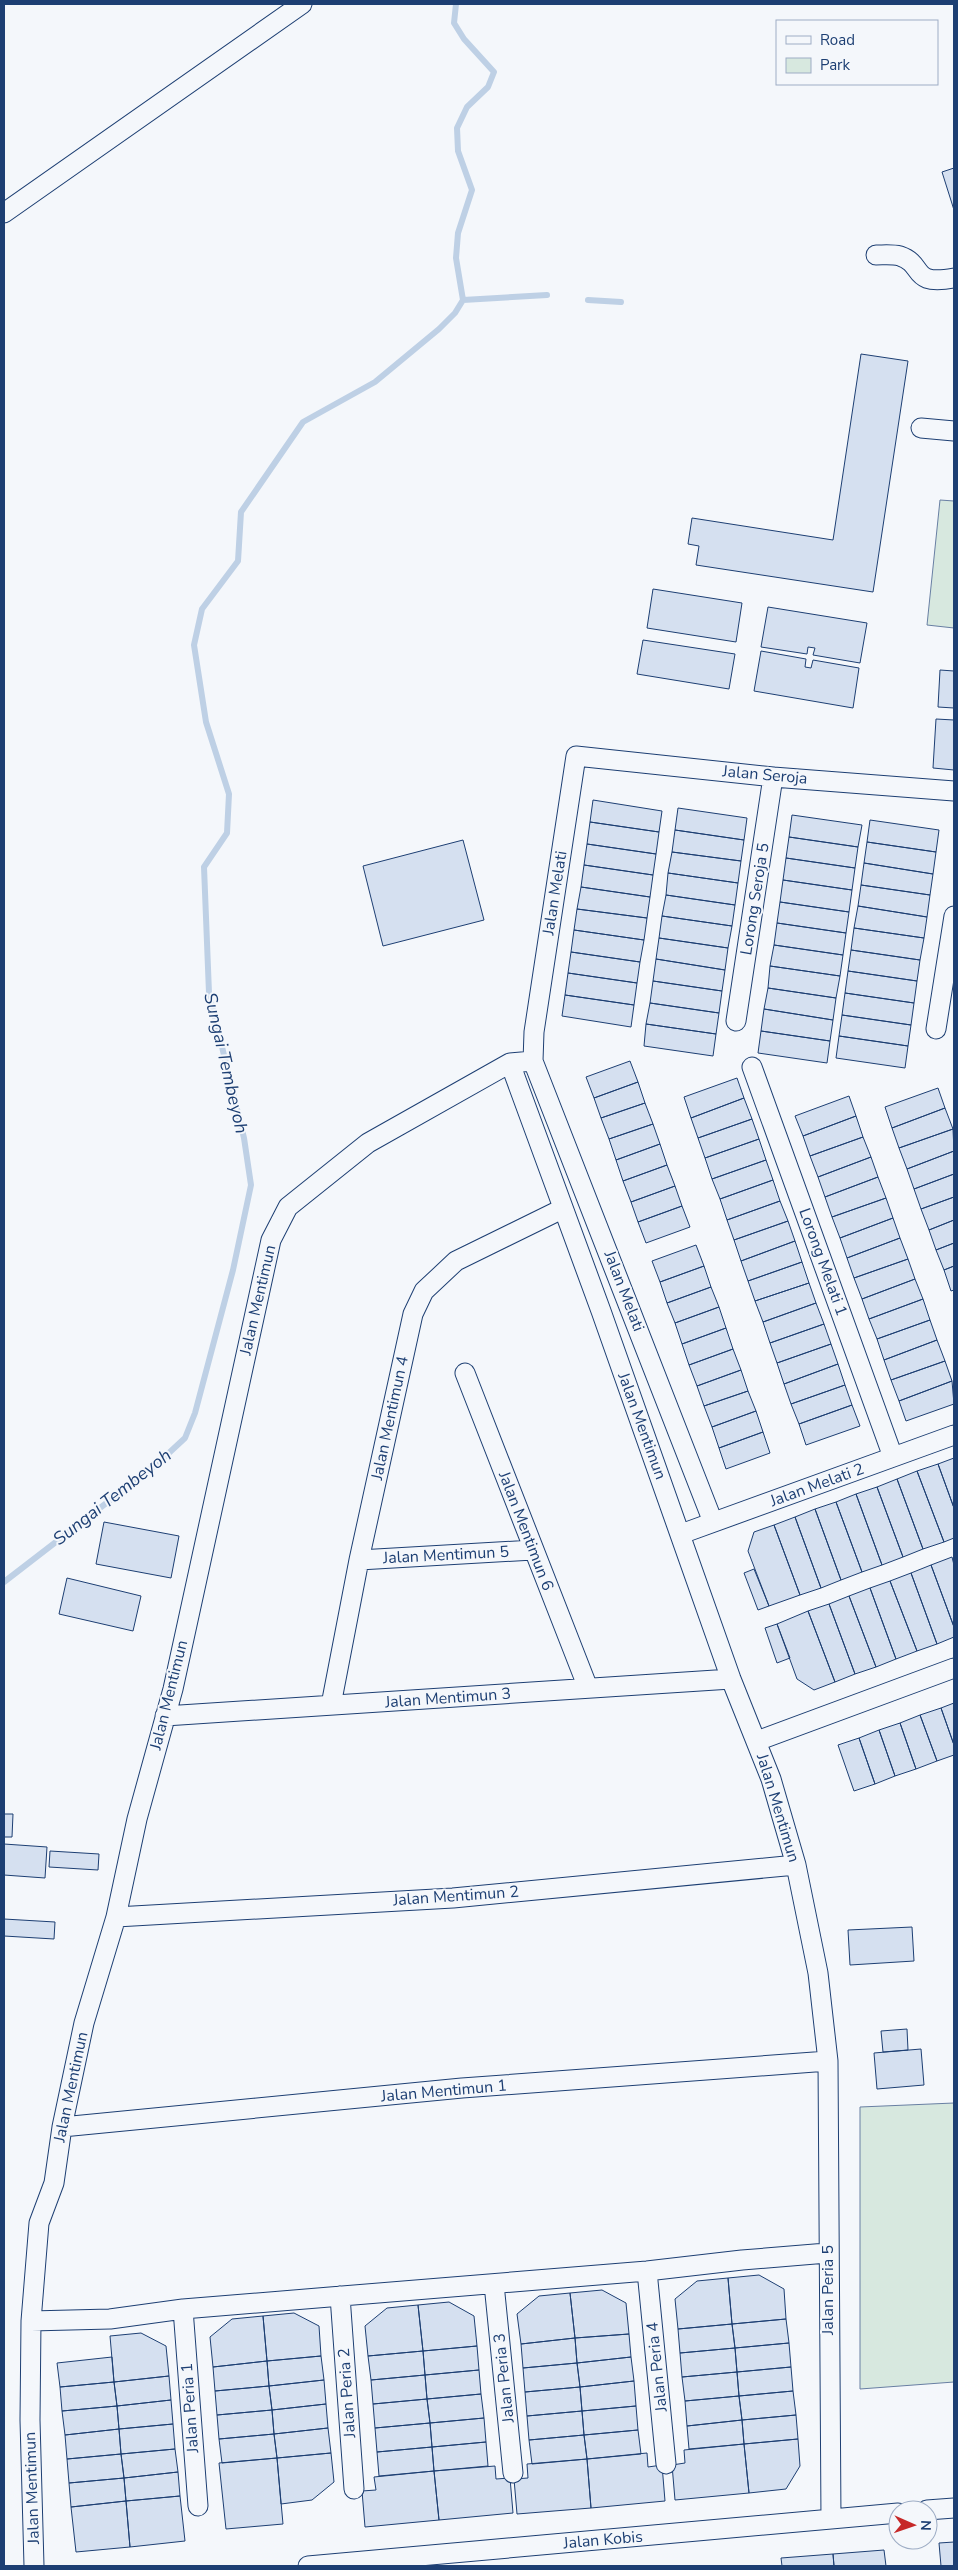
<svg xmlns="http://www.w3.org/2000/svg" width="958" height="2570" viewBox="0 0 958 2570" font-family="'Nunito Sans',sans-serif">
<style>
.green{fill:#d7e8df;stroke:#687fa3}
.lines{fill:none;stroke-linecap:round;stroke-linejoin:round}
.stream{stroke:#bed0e5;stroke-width:6}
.building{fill:#d5e0f0;stroke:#1d3f73}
.minor-casing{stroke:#1d3f73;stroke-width:21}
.minor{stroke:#f4f7fb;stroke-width:19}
.labels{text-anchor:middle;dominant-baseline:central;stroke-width:4;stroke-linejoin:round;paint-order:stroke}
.street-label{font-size:16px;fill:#1d3f73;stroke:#f4f7fb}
.water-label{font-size:18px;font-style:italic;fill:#1d3f73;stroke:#f4f7fb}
</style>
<rect width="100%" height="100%" fill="#f4f7fb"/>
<path class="green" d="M 940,500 L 954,501 L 954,628 L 927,625 Z
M 954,2103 L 954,2382 L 860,2389 L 860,2107 Z"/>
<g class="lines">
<path class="stream" d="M 463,300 L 547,295
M 588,300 L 621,302
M 4,1582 L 157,1464 L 185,1438 L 195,1413 L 233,1270 L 251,1185 L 244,1138 L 209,993 L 204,867 L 227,833 L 229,794 L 206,722 L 194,645 L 202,609 L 238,561 L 241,512 L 303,422 L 375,382 L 439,329 L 455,313 L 463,300 L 456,258 L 458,233 L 472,190 L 458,151 L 457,128 L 467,107 L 488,87 L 494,72 L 464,39 L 454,23 L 456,4"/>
</g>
<path class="building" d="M 954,168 L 954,210 L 942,172 Z
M 861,354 L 908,361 L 873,592 L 696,565 L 699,546 L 688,544 L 692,518 L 833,540 Z
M 653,589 L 742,603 L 736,642 L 647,628 Z
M 768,607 L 867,623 L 860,663 L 813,655 L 815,648 L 808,647 L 807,654 L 761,647 Z
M 643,640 L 735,654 L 729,689 L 637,674 Z
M 761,651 L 806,659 L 805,667 L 811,668 L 813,660 L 859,668 L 853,708 L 754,691 Z
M 940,670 L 954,671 L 954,708 L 938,707 Z
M 936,719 L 954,720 L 954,770 L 933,768 Z
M 593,800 L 662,811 L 659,832 L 590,822 Z
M 678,808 L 747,818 L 744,840 L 675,830 Z
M 792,815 L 862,825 L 858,847 L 789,837 Z
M 870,820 L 939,830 L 936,852 L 867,842 Z
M 590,822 L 659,832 L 656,854 L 587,844 Z
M 675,830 L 744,840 L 741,861 L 672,852 Z
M 789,837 L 858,847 L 855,868 L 786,858 Z
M 463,840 L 484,920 L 383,946 L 363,866 Z
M 867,842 L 936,852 L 933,874 L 864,863 Z
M 587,844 L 656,854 L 653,875 L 584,865 Z
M 672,852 L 741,861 L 738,883 L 668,873 Z
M 786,858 L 855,868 L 852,890 L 783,880 Z
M 864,863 L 933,874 L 930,895 L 861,885 Z
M 584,865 L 653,875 L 650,897 L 581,887 Z
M 668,873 L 738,883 L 735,905 L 666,895 Z
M 783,880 L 852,890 L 849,912 L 780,902 Z
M 861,885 L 930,895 L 927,917 L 858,906 Z
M 581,887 L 650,897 L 647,918 L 577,909 Z
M 666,895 L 735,905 L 732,926 L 662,916 Z
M 780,902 L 849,912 L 846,933 L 777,923 Z
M 858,906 L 927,917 L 924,938 L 854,928 Z
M 577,909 L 647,918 L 644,940 L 574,930 Z
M 662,916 L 732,926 L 728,948 L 659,938 Z
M 777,923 L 846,933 L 843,955 L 774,945 Z
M 854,928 L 924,938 L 920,960 L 851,950 Z
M 574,930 L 644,940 L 640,962 L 571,952 Z
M 659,938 L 728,948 L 725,970 L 656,959 Z
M 774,945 L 843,955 L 840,976 L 770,966 Z
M 851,950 L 920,960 L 917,981 L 848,971 Z
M 571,952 L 640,962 L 637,983 L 568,973 Z
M 656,959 L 725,970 L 722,991 L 653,981 Z
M 770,966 L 840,976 L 836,998 L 768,988 Z
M 848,971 L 917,981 L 914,1003 L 845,993 Z
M 568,973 L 637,983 L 634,1005 L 565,995 Z
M 653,981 L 722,991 L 719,1013 L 650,1003 Z
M 768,988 L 836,998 L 833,1020 L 764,1009 Z
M 845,993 L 914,1003 L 911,1025 L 842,1015 Z
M 565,995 L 634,1005 L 631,1027 L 562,1016 Z
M 650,1003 L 719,1013 L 716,1034 L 646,1024 Z
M 764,1009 L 833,1020 L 830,1041 L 761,1031 Z
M 842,1015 L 911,1025 L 908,1046 L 839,1036 Z
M 646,1024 L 716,1034 L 713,1056 L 644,1046 Z
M 761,1031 L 830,1041 L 827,1063 L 758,1053 Z
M 839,1036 L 908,1046 L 905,1068 L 836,1058 Z
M 630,1061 L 638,1082 L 594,1098 L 586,1077 Z
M 737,1078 L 744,1098 L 691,1118 L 684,1097 Z
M 638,1082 L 645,1103 L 601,1118 L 594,1098 Z
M 938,1088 L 945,1108 L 892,1128 L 885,1107 Z
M 849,1096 L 856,1116 L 803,1136 L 795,1116 Z
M 744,1098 L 752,1119 L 698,1138 L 691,1118 Z
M 645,1103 L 653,1124 L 609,1139 L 601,1118 Z
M 945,1108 L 953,1129 L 899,1148 L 892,1128 Z
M 856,1116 L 863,1137 L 810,1156 L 803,1136 Z
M 752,1119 L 759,1139 L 705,1158 L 698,1138 Z
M 653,1124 L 660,1144 L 616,1160 L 609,1139 Z
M 953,1129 L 954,1151 L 907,1169 L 899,1148 Z
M 863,1137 L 871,1157 L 818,1177 L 810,1156 Z
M 759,1139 L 766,1160 L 712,1179 L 705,1158 Z
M 660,1144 L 667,1165 L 623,1181 L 616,1160 Z
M 954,1151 L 954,1174 L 914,1189 L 907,1169 Z
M 871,1157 L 878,1177 L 825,1197 L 818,1177 Z
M 766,1160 L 773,1180 L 720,1199 L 712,1179 Z
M 667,1165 L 675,1186 L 631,1202 L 623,1181 Z
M 954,1174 L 954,1197 L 921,1209 L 914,1189 Z
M 878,1177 L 886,1198 L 832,1217 L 825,1197 Z
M 773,1180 L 780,1201 L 727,1220 L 720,1199 Z
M 675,1186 L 682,1206 L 638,1222 L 631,1202 Z
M 954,1197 L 954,1220 L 929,1230 L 921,1209 Z
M 886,1198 L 893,1218 L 840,1238 L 832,1217 Z
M 780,1201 L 788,1221 L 734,1240 L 727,1220 Z
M 682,1206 L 690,1227 L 646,1243 L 638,1222 Z
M 893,1218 L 900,1238 L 847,1258 L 840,1238 Z
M 954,1220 L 954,1243 L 936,1250 L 929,1230 Z
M 788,1221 L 795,1241 L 741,1261 L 734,1240 Z
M 900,1238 L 908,1259 L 854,1278 L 847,1258 Z
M 795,1241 L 802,1262 L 748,1281 L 741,1261 Z
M 954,1243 L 954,1266 L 944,1270 L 936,1250 Z
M 696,1245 L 704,1266 L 660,1282 L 652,1261 Z
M 908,1259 L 915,1279 L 862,1299 L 854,1278 Z
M 802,1262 L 809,1283 L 755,1301 L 748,1281 Z
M 704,1266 L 711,1287 L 667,1303 L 660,1282 Z
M 954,1266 L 954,1290 L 951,1291 L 944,1270 Z
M 915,1279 L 923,1299 L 869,1319 L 862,1299 Z
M 809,1283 L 816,1303 L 763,1322 L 755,1301 Z
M 711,1287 L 719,1307 L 675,1323 L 667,1303 Z
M 923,1299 L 930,1320 L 877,1339 L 869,1319 Z
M 816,1303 L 824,1324 L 770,1343 L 763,1322 Z
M 719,1307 L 726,1328 L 682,1344 L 675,1323 Z
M 930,1320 L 937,1340 L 884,1360 L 877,1339 Z
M 824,1324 L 831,1344 L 777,1363 L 770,1343 Z
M 726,1328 L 733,1349 L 689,1365 L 682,1344 Z
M 937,1340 L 945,1361 L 891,1380 L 884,1360 Z
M 831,1344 L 838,1364 L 784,1384 L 777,1363 Z
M 733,1349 L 741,1370 L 697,1386 L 689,1365 Z
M 945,1361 L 952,1381 L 899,1401 L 891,1380 Z
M 838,1364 L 845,1385 L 791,1404 L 784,1384 Z
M 741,1370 L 748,1391 L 704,1406 L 697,1386 Z
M 952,1381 L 954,1404 L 906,1421 L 899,1401 Z
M 845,1385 L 852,1405 L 799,1424 L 791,1404 Z
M 748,1391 L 756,1411 L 712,1427 L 704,1406 Z
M 852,1405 L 860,1426 L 806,1445 L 799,1424 Z
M 756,1411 L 763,1432 L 719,1448 L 712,1427 Z
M 763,1432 L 770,1453 L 726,1469 L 719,1448 Z
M 954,1458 L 954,1508 L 938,1464 Z
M 938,1464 L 954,1508 L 954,1538 L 944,1542 L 917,1471 Z
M 917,1471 L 944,1542 L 923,1549 L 897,1479 Z
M 897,1479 L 923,1549 L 903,1557 L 877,1487 Z
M 877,1487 L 903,1557 L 882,1565 L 856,1494 Z
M 856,1494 L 882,1565 L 862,1572 L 836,1502 Z
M 836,1502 L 862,1572 L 841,1580 L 815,1509 Z
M 815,1509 L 841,1580 L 821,1588 L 795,1517 Z
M 795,1517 L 821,1588 L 800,1595 L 774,1525 Z
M 104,1522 L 179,1536 L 171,1578 L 96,1564 Z
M 774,1525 L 800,1595 L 769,1606 L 748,1551 L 754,1532 Z
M 952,1557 L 954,1565 L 954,1627 L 931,1565 Z
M 931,1565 L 954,1627 L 954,1637 L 937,1644 L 911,1573 Z
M 754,1569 L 769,1606 L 758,1610 L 744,1573 Z
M 911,1573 L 937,1644 L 917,1651 L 890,1581 Z
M 67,1578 L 141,1596 L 133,1631 L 59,1614 Z
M 890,1581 L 917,1651 L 896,1659 L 870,1588 Z
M 870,1588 L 896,1659 L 876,1667 L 849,1596 Z
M 849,1596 L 876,1667 L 855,1674 L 829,1604 Z
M 829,1604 L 855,1674 L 835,1682 L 808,1611 Z
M 808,1611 L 835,1682 L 814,1690 L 797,1679 L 777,1624 Z
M 777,1624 L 790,1658 L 777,1663 L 765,1628 Z
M 954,1703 L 954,1745 L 941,1708 Z
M 941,1708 L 954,1745 L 954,1755 L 937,1761 L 920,1715 Z
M 920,1715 L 937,1761 L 916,1769 L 900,1723 Z
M 900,1723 L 916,1769 L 895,1776 L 879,1730 Z
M 879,1730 L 895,1776 L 875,1784 L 859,1738 Z
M 859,1738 L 875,1784 L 854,1791 L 838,1745 Z
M 4,1814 L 13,1814 L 12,1837 L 4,1837 Z
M 4,1844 L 47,1847 L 45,1878 L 4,1875 Z
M 50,1851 L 99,1854 L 98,1870 L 49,1867 Z
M 4,1919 L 55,1922 L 54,1939 L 4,1936 Z
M 912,1927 L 914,1961 L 850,1965 L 848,1930 Z
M 907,2029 L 908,2050 L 883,2052 L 881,2031 Z
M 921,2049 L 924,2085 L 877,2089 L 874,2053 Z
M 759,2275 L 784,2289 L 786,2319 L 732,2324 L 728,2278 Z
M 728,2278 L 732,2324 L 678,2329 L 675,2299 L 697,2281 Z
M 602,2290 L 626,2303 L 629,2334 L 575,2338 L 570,2293 Z
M 570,2293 L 575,2338 L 521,2344 L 517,2314 L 539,2296 Z
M 449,2302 L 474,2316 L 477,2346 L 423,2351 L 418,2305 Z
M 418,2305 L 423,2351 L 368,2356 L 365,2326 L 387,2308 Z
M 294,2313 L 319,2326 L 321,2356 L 267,2361 L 263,2316 Z
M 263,2316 L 267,2361 L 213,2367 L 210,2337 L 232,2319 Z
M 786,2319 L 789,2343 L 735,2348 L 732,2324 Z
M 732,2324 L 735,2348 L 680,2353 L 678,2329 Z
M 141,2333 L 166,2346 L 169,2376 L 114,2382 L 110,2336 Z
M 629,2334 L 631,2357 L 577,2363 L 575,2338 Z
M 575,2338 L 577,2363 L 523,2368 L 521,2344 Z
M 789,2343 L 791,2367 L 737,2372 L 735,2348 Z
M 477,2346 L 479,2370 L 425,2375 L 423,2351 Z
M 735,2348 L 737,2372 L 682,2377 L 680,2353 Z
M 423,2351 L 425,2375 L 371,2380 L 368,2356 Z
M 321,2356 L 324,2380 L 269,2386 L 267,2361 Z
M 112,2357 L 114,2382 L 60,2387 L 57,2363 Z
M 631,2357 L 634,2381 L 580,2387 L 577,2363 Z
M 267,2361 L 269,2386 L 215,2391 L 213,2367 Z
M 577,2363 L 580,2387 L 525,2392 L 523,2368 Z
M 791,2367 L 793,2391 L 739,2396 L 737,2372 Z
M 479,2370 L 481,2394 L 427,2399 L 425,2375 Z
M 737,2372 L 739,2396 L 685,2401 L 682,2377 Z
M 425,2375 L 427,2399 L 373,2404 L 371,2380 Z
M 169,2376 L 171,2400 L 117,2406 L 114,2382 Z
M 324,2380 L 326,2404 L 272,2410 L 269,2386 Z
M 634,2381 L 636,2406 L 582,2411 L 580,2387 Z
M 114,2382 L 117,2406 L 62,2411 L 60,2387 Z
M 269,2386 L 272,2410 L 217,2415 L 215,2391 Z
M 580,2387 L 582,2411 L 527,2416 L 525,2392 Z
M 793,2391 L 796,2415 L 742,2420 L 739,2396 Z
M 481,2394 L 484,2418 L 430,2423 L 427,2399 Z
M 739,2396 L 742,2420 L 687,2426 L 685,2401 Z
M 427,2399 L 430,2423 L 375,2428 L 373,2404 Z
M 171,2400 L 173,2424 L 119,2429 L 117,2406 Z
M 326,2404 L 328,2428 L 274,2434 L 272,2410 Z
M 117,2406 L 119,2429 L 65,2435 L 62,2411 Z
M 636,2406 L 638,2430 L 584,2435 L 582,2411 Z
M 272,2410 L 274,2434 L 219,2439 L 217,2415 Z
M 582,2411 L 584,2435 L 529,2440 L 527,2416 Z
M 796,2415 L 798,2439 L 744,2444 L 742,2420 Z
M 484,2418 L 486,2442 L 432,2447 L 430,2423 Z
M 742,2420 L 744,2444 L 689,2449 L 687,2426 Z
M 430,2423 L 432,2447 L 377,2452 L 375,2428 Z
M 173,2424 L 175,2449 L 121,2454 L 119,2429 Z
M 328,2428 L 331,2453 L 277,2458 L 274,2434 Z
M 119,2429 L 121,2454 L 67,2459 L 65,2435 Z
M 638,2430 L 641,2454 L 587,2459 L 584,2435 Z
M 274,2434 L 277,2458 L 222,2463 L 219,2439 Z
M 584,2435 L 587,2459 L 532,2464 L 529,2440 Z
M 798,2439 L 800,2466 L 786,2489 L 749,2493 L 744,2444 Z
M 486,2442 L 488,2466 L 434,2471 L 432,2447 Z
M 744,2444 L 749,2493 L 675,2500 L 672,2465 L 685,2463 L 684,2450 Z
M 432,2447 L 434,2471 L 379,2476 L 377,2452 Z
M 175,2449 L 178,2472 L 124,2478 L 121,2454 Z
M 331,2453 L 334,2482 L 312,2500 L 281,2504 L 277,2458 Z
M 647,2453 L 648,2467 L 662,2465 L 665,2501 L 591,2508 L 587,2459 Z
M 121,2454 L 124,2478 L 69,2483 L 67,2459 Z
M 277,2458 L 283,2524 L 226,2529 L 219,2463 Z
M 587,2459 L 591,2508 L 517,2514 L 514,2479 L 528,2478 L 527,2464 Z
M 495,2466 L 496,2479 L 510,2478 L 513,2513 L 439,2520 L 434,2471 Z
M 434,2471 L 439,2520 L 365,2527 L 362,2491 L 376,2490 L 374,2477 Z
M 178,2472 L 180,2496 L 126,2501 L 124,2478 Z
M 124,2478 L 126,2501 L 71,2507 L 69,2483 Z
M 180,2496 L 185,2541 L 130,2547 L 126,2501 Z
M 126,2501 L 130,2547 L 76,2552 L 71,2507 Z
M 954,2542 L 954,2566 L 941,2566 L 939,2543 Z
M 884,2550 L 886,2566 L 834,2566 L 833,2554 Z
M 833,2554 L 834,2566 L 782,2566 L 781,2558 Z"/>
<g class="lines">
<g class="minor-casing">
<path id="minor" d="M 4,213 L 302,4
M 876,255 C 884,255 892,254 900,256 C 926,265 909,286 954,278
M 921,428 L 954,431
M 736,1021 L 773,777
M 936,1029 L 954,916
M 533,1061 L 713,1522
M 510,1063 L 601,1311 L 731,1679 L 771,1779 L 796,1865 L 818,1973 L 828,2061 L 831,2519
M 752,1067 L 893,1457
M 465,1373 L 588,1688
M 681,1534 L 954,1435
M 359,1560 L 533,1550
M 331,1705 L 359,1560 L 413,1314 L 424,1291 L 456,1261 L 562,1209
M 165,1716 L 731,1679
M 757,1741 L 954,1668
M 116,1917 L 453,1898 L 796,1865
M 62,2127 L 462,2088 L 828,2061
M 647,2271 L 666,2464
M 494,2284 L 513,2473
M 340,2296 L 354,2489
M 183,2309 L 198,2506
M 31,2321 L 110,2319 L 183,2309 L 647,2271 L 742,2260 L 827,2253
M 927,2510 L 954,2508
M 34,2566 L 30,2420 L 31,2321 L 39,2223 L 54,2183 L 62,2127 L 84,2023 L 116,1917 L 137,1819 L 173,1689 L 271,1240 L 288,1207 L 368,1143 L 510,1063 L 533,1061 L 534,1032 L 576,756 L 773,777 L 954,791
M 308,2566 L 898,2513"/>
</g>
<use href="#minor" class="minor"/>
</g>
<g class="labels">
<g class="street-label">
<text transform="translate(765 775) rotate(5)">Jalan Seroja</text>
<text transform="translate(555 893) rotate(-81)">Jalan Melati</text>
<text transform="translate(755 899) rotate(-81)">Lorong Seroja 5</text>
<text transform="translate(823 1262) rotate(70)">Lorong Melati 1</text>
<text transform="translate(624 1291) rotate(69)">Jalan Melati</text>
<text transform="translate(258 1300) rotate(-77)">Jalan Mentimun</text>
<text transform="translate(390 1418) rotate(-78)">Jalan Mentimun 4</text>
<text transform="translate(642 1426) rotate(70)">Jalan Mentimun</text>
<text transform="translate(817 1485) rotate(-20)">Jalan Melati 2</text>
<text transform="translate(526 1531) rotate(69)">Jalan Mentimun 6</text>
<text transform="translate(446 1555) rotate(-3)">Jalan Mentimun 5</text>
<text transform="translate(169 1695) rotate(-76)">Jalan Mentimun</text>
<text transform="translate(448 1698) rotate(-4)">Jalan Mentimun 3</text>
<text transform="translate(778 1808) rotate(73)">Jalan Mentimun</text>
<text transform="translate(456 1896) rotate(-4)">Jalan Mentimun 2</text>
<text transform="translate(71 2087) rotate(-78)">Jalan Mentimun</text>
<text transform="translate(444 2091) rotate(-5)">Jalan Mentimun 1</text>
<text transform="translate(828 2290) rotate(-90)">Jalan Peria 5</text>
<text transform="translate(657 2367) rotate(-96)">Jalan Peria 4</text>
<text transform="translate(504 2378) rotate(-96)">Jalan Peria 3</text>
<text transform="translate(347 2393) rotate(-94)">Jalan Peria 2</text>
<text transform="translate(190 2408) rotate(-94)">Jalan Peria 1</text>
<text transform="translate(32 2488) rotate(-92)">Jalan Mentimun</text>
<text transform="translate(603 2540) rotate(-5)">Jalan Kobis</text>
</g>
<g class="water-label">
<text transform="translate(226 1063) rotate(77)">Sungai Tembeyoh</text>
<text transform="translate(112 1497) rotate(-38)">Sungai Tembeyoh</text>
</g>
</g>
<rect width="958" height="2570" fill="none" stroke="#1d3f73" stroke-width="10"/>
<rect x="776" y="20" width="162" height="65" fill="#f4f7fb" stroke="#9eadc5"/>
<rect x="786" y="36" width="25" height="8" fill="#f4f7fb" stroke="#9eadc5"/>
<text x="820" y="45" font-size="15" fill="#1d3f73">Road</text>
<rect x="786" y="58" width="25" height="15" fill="#d7e8df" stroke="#9eadc5"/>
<text x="820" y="70" font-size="15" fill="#1d3f73">Park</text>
<g transform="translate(913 2525) rotate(92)"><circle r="24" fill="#f4f7fb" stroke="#9eadc5"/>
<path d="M0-4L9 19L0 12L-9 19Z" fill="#c62828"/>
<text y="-8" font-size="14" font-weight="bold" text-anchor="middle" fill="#1d3f73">N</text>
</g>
</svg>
